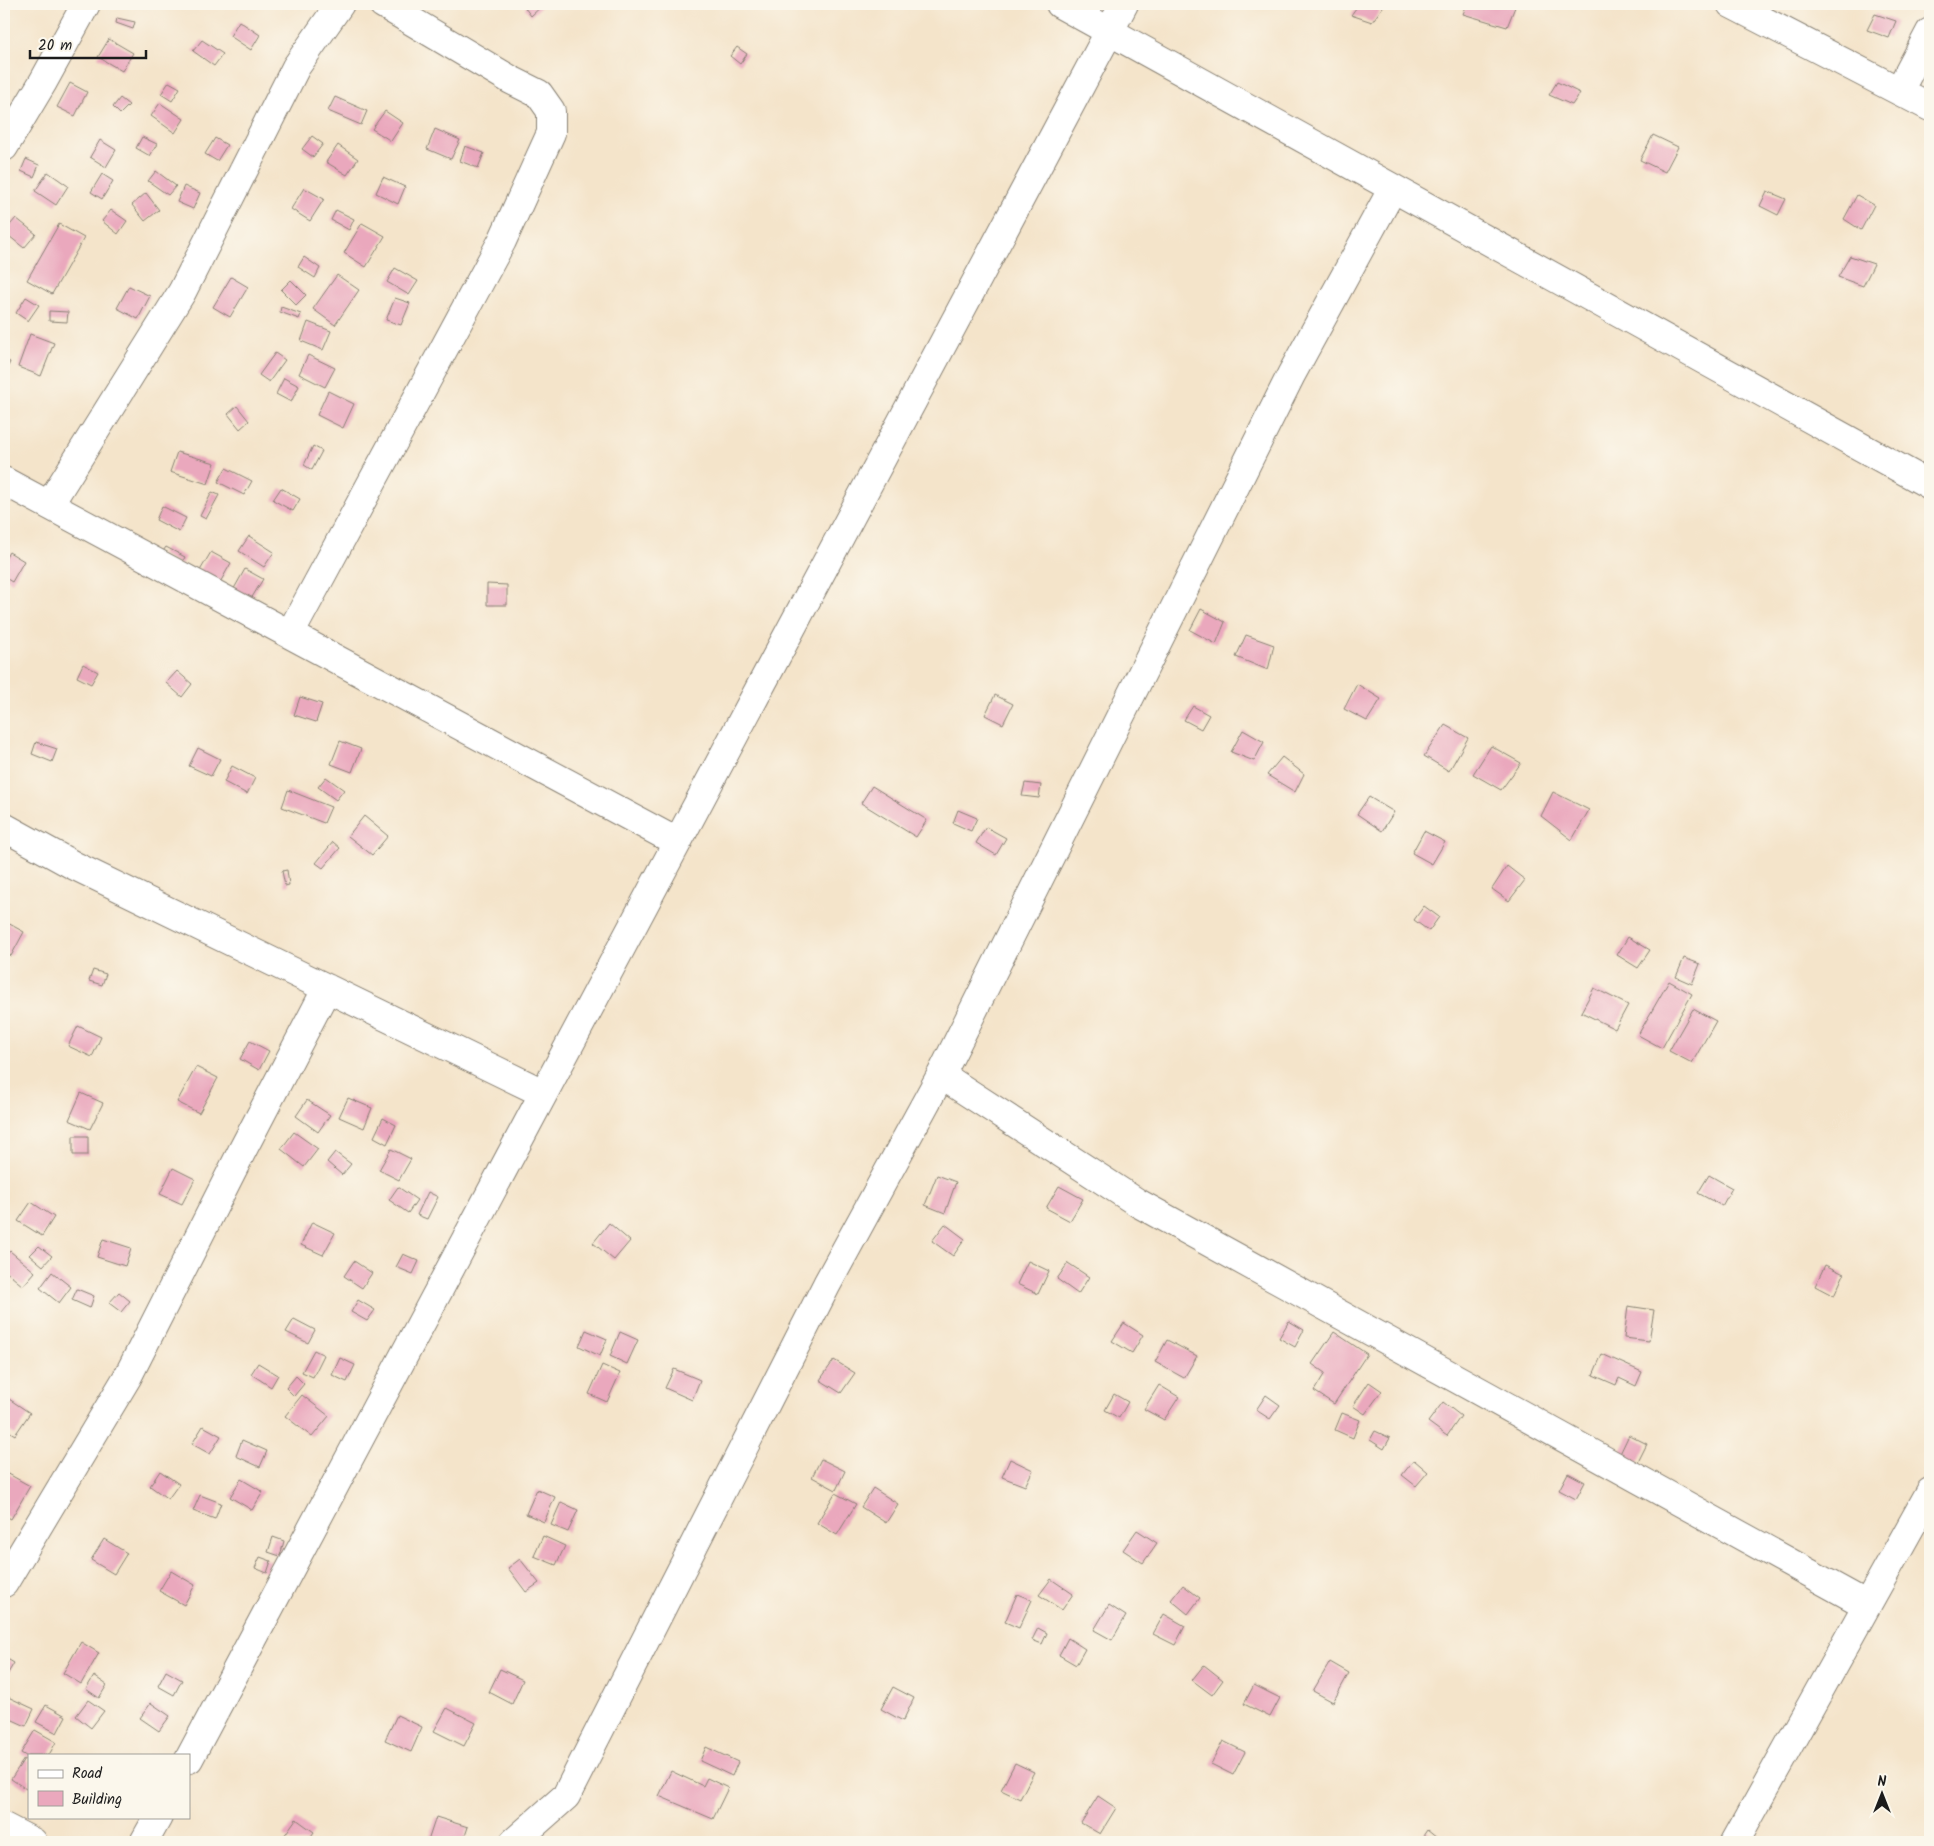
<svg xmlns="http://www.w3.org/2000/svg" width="1934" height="1846" viewBox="0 0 1934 1846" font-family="Kalam,sans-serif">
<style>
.building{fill:#eaa8bd}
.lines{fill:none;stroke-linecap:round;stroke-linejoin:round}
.minor-casing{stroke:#888073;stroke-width:30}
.minor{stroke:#fff;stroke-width:28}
</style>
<rect width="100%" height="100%" fill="#fbf7ec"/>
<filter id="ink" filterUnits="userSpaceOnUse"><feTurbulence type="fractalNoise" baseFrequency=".02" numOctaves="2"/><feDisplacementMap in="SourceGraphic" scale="10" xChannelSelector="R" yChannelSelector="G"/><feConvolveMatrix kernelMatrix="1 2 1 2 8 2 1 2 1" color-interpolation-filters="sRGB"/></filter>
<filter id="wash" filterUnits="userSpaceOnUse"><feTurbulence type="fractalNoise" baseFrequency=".0096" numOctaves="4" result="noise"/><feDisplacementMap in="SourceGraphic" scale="20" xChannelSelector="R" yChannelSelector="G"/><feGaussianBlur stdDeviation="1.12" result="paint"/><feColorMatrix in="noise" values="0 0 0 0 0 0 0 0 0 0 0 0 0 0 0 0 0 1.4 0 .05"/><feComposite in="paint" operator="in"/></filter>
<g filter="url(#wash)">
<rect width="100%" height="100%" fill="#f4e4ca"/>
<g id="blocks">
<path class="building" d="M 529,4 L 544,4 L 531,16 L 525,8 Z
M 1359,4 L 1385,4 L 1372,22 L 1351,15 Z
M 1467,4 L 1506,4 L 1515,7 L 1507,27 L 1463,14 Z
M 1875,14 L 1896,21 L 1889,38 L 1867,30 Z
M 117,18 L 135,22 L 133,29 L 116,23 Z
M 239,21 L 260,35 L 251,50 L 230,36 Z
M 109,39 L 133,53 L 122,71 L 98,57 Z
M 202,40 L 223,54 L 214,66 L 193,51 Z
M 737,47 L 747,54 L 740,64 L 730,56 Z
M 169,82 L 180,88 L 172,101 L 161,94 Z
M 1557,82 L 1580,93 L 1572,105 L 1549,95 Z
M 70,83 L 87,92 L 75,116 L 57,107 Z
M 335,97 L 367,111 L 361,125 L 328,111 Z
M 120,98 L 129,105 L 120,114 L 113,107 Z
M 160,103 L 184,119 L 175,133 L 151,116 Z
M 385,111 L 403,123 L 391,141 L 372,129 Z
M 435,129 L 460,140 L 451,159 L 427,149 Z
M 1653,135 L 1678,147 L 1665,172 L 1640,160 Z
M 312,136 L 323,144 L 313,157 L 302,149 Z
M 142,137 L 157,144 L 150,156 L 136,148 Z
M 215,138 L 227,145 L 217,161 L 205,154 Z
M 100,140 L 116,150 L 106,167 L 90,157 Z
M 338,145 L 358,159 L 347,175 L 326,162 Z
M 465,146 L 484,153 L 478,168 L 460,161 Z
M 26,159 L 39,165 L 34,177 L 21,171 Z
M 156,171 L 176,186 L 168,195 L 148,181 Z
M 48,172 L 68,186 L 56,205 L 35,191 Z
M 102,174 L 113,181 L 102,199 L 91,192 Z
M 383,177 L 405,187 L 398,204 L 376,193 Z
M 184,186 L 200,193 L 193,209 L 177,202 Z
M 304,188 L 324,199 L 310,221 L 291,209 Z
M 1767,191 L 1786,199 L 1778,215 L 1760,206 Z
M 146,193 L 159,210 L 145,221 L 132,205 Z
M 1857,195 L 1874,205 L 1861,230 L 1844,219 Z
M 111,210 L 127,221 L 118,234 L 102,221 Z
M 336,210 L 354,219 L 349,230 L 331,220 Z
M 16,218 L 36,234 L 24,248 L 4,232 Z
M 362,223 L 385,236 L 366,267 L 344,253 Z
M 59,224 L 84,238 L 52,294 L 27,280 Z
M 1850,256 L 1874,264 L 1863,286 L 1838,277 Z
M 304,257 L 320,268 L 315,278 L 298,267 Z
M 395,268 L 418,281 L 409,295 L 387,282 Z
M 337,275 L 359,290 L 335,325 L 313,309 Z
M 231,277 L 248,287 L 230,317 L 213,307 Z
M 291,280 L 306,295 L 296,305 L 281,290 Z
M 129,286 L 150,296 L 138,319 L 117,308 Z
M 26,297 L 39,305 L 28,321 L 16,313 Z
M 395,298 L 410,303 L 401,325 L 386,320 Z
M 281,307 L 301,314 L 299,319 L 280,312 Z
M 49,311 L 68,312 L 67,322 L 49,321 Z
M 308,322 L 331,331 L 323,350 L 301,341 Z
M 30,334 L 54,343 L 41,376 L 18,367 Z
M 275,353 L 285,360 L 269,382 L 259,375 Z
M 308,355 L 335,368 L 325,387 L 299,374 Z
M 4,359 L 10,362 L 4,375 Z
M 284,378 L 299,386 L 291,402 L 276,394 Z
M 328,391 L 354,404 L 343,428 L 317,415 Z
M 237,406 L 249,421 L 240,429 L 228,414 Z
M 313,446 L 322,451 L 312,470 L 304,465 Z
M 177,452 L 215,463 L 208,484 L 170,472 Z
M 226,468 L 252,481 L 244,495 L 218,482 Z
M 281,488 L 300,499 L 293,511 L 273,500 Z
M 212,492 L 219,495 L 206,519 L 200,516 Z
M 162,506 L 186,518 L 179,532 L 156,520 Z
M 249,536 L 274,552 L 264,567 L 239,551 Z
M 166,547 L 185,557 L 181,565 L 161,554 Z
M 9,552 L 24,561 L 12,582 L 4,577 L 4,561 Z
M 211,552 L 231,563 L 218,586 L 198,574 Z
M 245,569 L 263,579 L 248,604 L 231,594 Z
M 487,584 L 507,585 L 507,605 L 487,605 Z
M 1201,609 L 1225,622 L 1216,644 L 1190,630 Z
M 1246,635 L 1274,645 L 1268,670 L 1236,657 Z
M 83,664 L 98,672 L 91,684 L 77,677 Z
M 177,671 L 192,684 L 182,697 L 166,683 Z
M 1357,684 L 1381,699 L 1367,721 L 1344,709 Z
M 995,695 L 1013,704 L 1003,724 L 985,715 Z
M 300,697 L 322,704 L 316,722 L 294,715 Z
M 1193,706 L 1209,715 L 1201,729 L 1184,720 Z
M 1445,725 L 1468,738 L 1449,771 L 1424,756 Z
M 1243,730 L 1264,742 L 1254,761 L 1231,752 Z
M 340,741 L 361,749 L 352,772 L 331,764 Z
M 36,742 L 57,749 L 52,762 L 32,754 Z
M 1491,746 L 1521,763 L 1501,790 L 1473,774 Z
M 198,748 L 220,759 L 211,776 L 189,766 Z
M 1282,757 L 1304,774 L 1295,792 L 1267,775 Z
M 232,766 L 255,778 L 247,794 L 224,782 Z
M 326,777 L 344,790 L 336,800 L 318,787 Z
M 1025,783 L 1041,785 L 1039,798 L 1022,796 Z
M 872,786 L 927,820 L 916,837 L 861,803 Z
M 288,790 L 331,807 L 324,823 L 282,807 Z
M 1553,792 L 1589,810 L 1572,840 L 1541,816 Z
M 1369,797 L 1394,812 L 1382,831 L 1357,814 Z
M 958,810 L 977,818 L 971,831 L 953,823 Z
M 364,816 L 388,836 L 372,855 L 348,836 Z
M 986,827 L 1006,838 L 996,855 L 976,843 Z
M 1424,831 L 1445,842 L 1432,864 L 1412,853 Z
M 333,842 L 340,848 L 323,868 L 316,863 Z
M 1507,866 L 1525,880 L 1509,901 L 1492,889 Z
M 287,870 L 289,885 L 285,886 L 282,871 Z
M 1424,906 L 1439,917 L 1429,931 L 1414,920 Z
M 6,922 L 24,932 L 11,956 L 4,952 L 4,927 Z
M 1628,937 L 1650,950 L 1638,968 L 1617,955 Z
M 1684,958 L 1700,964 L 1692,984 L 1676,977 Z
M 93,970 L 106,974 L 102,985 L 89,981 Z
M 1669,981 L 1692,994 L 1662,1048 L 1638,1035 Z
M 1594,988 L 1628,1005 L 1615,1029 L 1581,1012 Z
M 1693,1009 L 1716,1021 L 1692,1063 L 1669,1051 Z
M 78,1026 L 101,1037 L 92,1057 L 68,1046 Z
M 250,1041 L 269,1051 L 259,1070 L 240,1059 Z
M 196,1067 L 218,1078 L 199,1113 L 177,1102 Z
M 81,1093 L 103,1103 L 90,1129 L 69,1120 Z
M 348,1098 L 372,1108 L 364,1128 L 339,1117 Z
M 307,1100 L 330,1115 L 318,1132 L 296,1116 Z
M 383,1118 L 396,1125 L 387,1144 L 374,1137 Z
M 294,1132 L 318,1149 L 304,1167 L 281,1149 Z
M 73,1136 L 88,1136 L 88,1155 L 73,1155 Z
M 391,1149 L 411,1159 L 399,1180 L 379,1170 Z
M 335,1152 L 351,1164 L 342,1175 L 327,1162 Z
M 173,1168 L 195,1179 L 182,1204 L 160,1194 Z
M 937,1175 L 956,1182 L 945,1213 L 925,1205 Z
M 1709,1175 L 1732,1188 L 1722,1206 L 1698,1193 Z
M 1059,1186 L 1083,1199 L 1070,1221 L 1046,1208 Z
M 398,1187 L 417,1200 L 408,1213 L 389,1200 Z
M 428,1192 L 438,1197 L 427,1219 L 417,1215 Z
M 31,1202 L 54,1217 L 42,1236 L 18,1221 Z
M 312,1222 L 335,1233 L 323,1255 L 301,1245 Z
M 609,1223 L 630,1241 L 614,1260 L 593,1243 Z
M 945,1224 L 965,1239 L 953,1256 L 932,1241 Z
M 103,1239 L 131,1248 L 125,1266 L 97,1257 Z
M 39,1246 L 52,1256 L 43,1266 L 30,1255 Z
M 10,1251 L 35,1272 L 23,1286 L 4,1270 L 4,1258 Z
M 403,1254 L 419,1261 L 413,1274 L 396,1267 Z
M 354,1261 L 372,1273 L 362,1288 L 344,1276 Z
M 1028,1261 L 1049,1271 L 1038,1294 L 1017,1284 Z
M 1068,1263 L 1089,1277 L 1078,1294 L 1057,1279 Z
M 1825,1265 L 1844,1274 L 1834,1296 L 1815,1286 Z
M 52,1272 L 71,1287 L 59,1303 L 40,1288 Z
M 77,1289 L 94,1296 L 90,1308 L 72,1300 Z
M 119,1292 L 130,1301 L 121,1312 L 109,1303 Z
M 358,1300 L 375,1310 L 367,1321 L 351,1312 Z
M 1628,1306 L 1654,1310 L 1649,1341 L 1624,1338 Z
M 294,1319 L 315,1330 L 308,1343 L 286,1332 Z
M 1289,1321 L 1304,1330 L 1295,1347 L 1279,1338 Z
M 1124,1323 L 1143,1335 L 1132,1353 L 1112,1341 Z
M 586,1330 L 607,1339 L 600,1356 L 579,1346 Z
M 620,1332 L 638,1340 L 627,1364 L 610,1356 Z
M 1334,1332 L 1367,1354 L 1334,1404 L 1314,1391 L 1325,1373 L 1312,1364 Z
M 1167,1340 L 1197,1356 L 1184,1378 L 1155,1362 Z
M 314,1350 L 324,1355 L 313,1377 L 302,1372 Z
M 1602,1354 L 1642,1372 L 1636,1386 L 1619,1378 L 1616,1385 L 1593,1375 Z
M 340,1358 L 355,1365 L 347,1382 L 332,1375 Z
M 834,1360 L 855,1373 L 841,1393 L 820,1380 Z
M 258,1363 L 278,1375 L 271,1387 L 251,1374 Z
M 602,1365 L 620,1373 L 607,1402 L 589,1394 Z
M 674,1369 L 700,1380 L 692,1400 L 665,1388 Z
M 296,1376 L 304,1384 L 294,1396 L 286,1388 Z
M 1369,1382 L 1382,1391 L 1365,1414 L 1353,1406 Z
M 1159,1385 L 1179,1397 L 1164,1420 L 1144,1409 Z
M 1114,1394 L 1128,1402 L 1119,1418 L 1105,1410 Z
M 302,1395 L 329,1416 L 312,1437 L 285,1416 Z
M 1266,1395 L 1280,1405 L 1270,1419 L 1256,1410 Z
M 9,1399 L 30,1413 L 15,1435 L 4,1428 L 4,1407 Z
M 1443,1402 L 1461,1416 L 1447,1436 L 1428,1422 Z
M 1342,1413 L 1360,1420 L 1353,1438 L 1335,1430 Z
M 203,1426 L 221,1436 L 210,1454 L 192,1444 Z
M 1375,1431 L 1390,1438 L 1384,1449 L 1370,1440 Z
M 1629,1435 L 1647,1444 L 1635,1468 L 1617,1460 Z
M 242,1440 L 267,1451 L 260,1467 L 236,1456 Z
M 821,1459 L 845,1471 L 836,1490 L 812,1477 Z
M 1010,1459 L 1033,1470 L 1025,1486 L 1002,1477 Z
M 1414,1460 L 1428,1472 L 1416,1486 L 1402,1475 Z
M 160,1471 L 179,1484 L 168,1499 L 150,1486 Z
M 5,1472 L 30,1486 L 11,1519 L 4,1515 Z
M 1568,1473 L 1585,1482 L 1576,1499 L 1559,1490 Z
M 241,1479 L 263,1492 L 252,1510 L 230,1497 Z
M 873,1488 L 898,1504 L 886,1523 L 861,1507 Z
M 537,1489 L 555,1497 L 544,1522 L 526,1514 Z
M 835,1493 L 856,1504 L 837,1535 L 817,1523 Z
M 200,1495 L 221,1503 L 215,1519 L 193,1511 Z
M 561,1502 L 578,1510 L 568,1532 L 551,1525 Z
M 1137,1530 L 1157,1543 L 1143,1563 L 1123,1550 Z
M 543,1536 L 565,1546 L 556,1565 L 534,1556 Z
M 273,1537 L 284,1541 L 280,1556 L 268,1552 Z
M 104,1539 L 127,1553 L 114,1574 L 91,1560 Z
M 260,1557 L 271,1561 L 267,1573 L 255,1568 Z
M 520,1559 L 539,1583 L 526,1592 L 508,1568 Z
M 171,1571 L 195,1585 L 184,1605 L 159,1591 Z
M 1051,1579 L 1073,1594 L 1062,1610 L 1039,1595 Z
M 1183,1585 L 1200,1598 L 1188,1614 L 1171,1600 Z
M 1017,1594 L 1032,1600 L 1019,1628 L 1005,1622 Z
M 1109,1605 L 1126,1616 L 1112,1640 L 1094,1630 Z
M 1164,1614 L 1185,1626 L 1175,1645 L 1153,1634 Z
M 1038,1628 L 1047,1633 L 1042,1644 L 1032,1640 Z
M 1068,1638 L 1085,1649 L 1076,1665 L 1059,1655 Z
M 81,1642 L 99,1653 L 81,1684 L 63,1673 Z
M 4,1657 L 14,1663 L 4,1680 Z
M 1330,1662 L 1349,1673 L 1333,1702 L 1313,1691 Z
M 1204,1665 L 1223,1680 L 1212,1695 L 1192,1680 Z
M 500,1669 L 523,1680 L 512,1704 L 489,1692 Z
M 166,1671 L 182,1680 L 174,1695 L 158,1686 Z
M 94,1676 L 107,1685 L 99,1698 L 86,1689 Z
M 1254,1685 L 1280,1698 L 1270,1717 L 1244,1704 Z
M 893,1687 L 914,1698 L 903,1721 L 881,1709 Z
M 8,1697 L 34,1709 L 26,1726 L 4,1716 L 4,1707 Z
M 88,1700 L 104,1711 L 91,1728 L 76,1716 Z
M 151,1703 L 170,1716 L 159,1731 L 140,1718 Z
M 46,1705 L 66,1716 L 57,1733 L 36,1722 Z
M 447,1708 L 476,1723 L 464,1746 L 434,1731 Z
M 397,1715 L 422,1727 L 411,1752 L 385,1740 Z
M 35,1730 L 56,1742 L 49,1755 L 29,1755 L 29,1758 L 21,1753 Z
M 1223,1741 L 1245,1752 L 1233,1775 L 1211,1764 Z
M 706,1747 L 738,1762 L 732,1776 L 700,1761 Z
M 24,1759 L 29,1762 L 29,1785 L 26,1789 L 11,1779 Z
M 1015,1763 L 1034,1772 L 1020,1799 L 1001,1790 Z
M 671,1771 L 703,1786 L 707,1778 L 728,1788 L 713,1819 L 659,1796 Z
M 1098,1796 L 1116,1808 L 1100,1834 L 1081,1823 Z
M 436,1817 L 468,1827 L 463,1842 L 428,1841 Z
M 296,1819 L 314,1832 L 307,1842 L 293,1842 L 284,1836 Z
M 1427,1830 L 1437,1838 L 1434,1842 L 1419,1842 Z"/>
</g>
</g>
<g filter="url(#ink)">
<use href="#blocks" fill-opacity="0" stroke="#888073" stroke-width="1"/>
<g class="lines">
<g class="minor-casing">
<path id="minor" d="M 1060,4 L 1930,485
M 1731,4 L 1930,107
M 1899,91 L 1930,32
M 4,147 L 43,82 L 86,4
M 4,481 L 677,842
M 49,505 L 182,292 L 296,67 L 340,4
M 290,634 L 502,241 L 551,133 L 551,111 L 539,94 L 511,80 L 383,4
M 4,827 L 73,865 L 543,1093
M 941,1075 L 1138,1203 L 1867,1605
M 4,1583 L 128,1376 L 241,1153 L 327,988
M 189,1759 L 1124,4
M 4,1827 L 33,1842
M 144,1842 L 158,1817
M 514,1842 L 566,1796 L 827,1284 L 941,1075 L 1291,375 L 1393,188
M 1735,1842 L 1930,1492"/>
</g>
<use href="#minor" class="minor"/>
</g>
</g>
<rect width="1934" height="1846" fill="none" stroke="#fbf7ec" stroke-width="20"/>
<rect x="28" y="1754" width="162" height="65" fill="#fbf7ec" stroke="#a29f99"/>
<rect x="38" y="1770" width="25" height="8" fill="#ffffff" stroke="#a29f99"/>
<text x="72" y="1778" font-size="15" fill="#1c1c1c">Road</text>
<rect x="38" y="1791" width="25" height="15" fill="#eaa8bd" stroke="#a29f99"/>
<text x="72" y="1804" font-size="15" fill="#1c1c1c">Building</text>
<g transform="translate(1882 1794)" stroke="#fbf7ec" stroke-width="4" paint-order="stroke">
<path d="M0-4L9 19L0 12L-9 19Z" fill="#1c1c1c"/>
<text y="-8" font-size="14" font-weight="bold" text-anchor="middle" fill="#1c1c1c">N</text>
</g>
<path d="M30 50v8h116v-8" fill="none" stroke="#1c1c1c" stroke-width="2.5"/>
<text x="38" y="50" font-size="15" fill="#1c1c1c" stroke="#fbf7ec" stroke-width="4" paint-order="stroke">20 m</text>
</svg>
